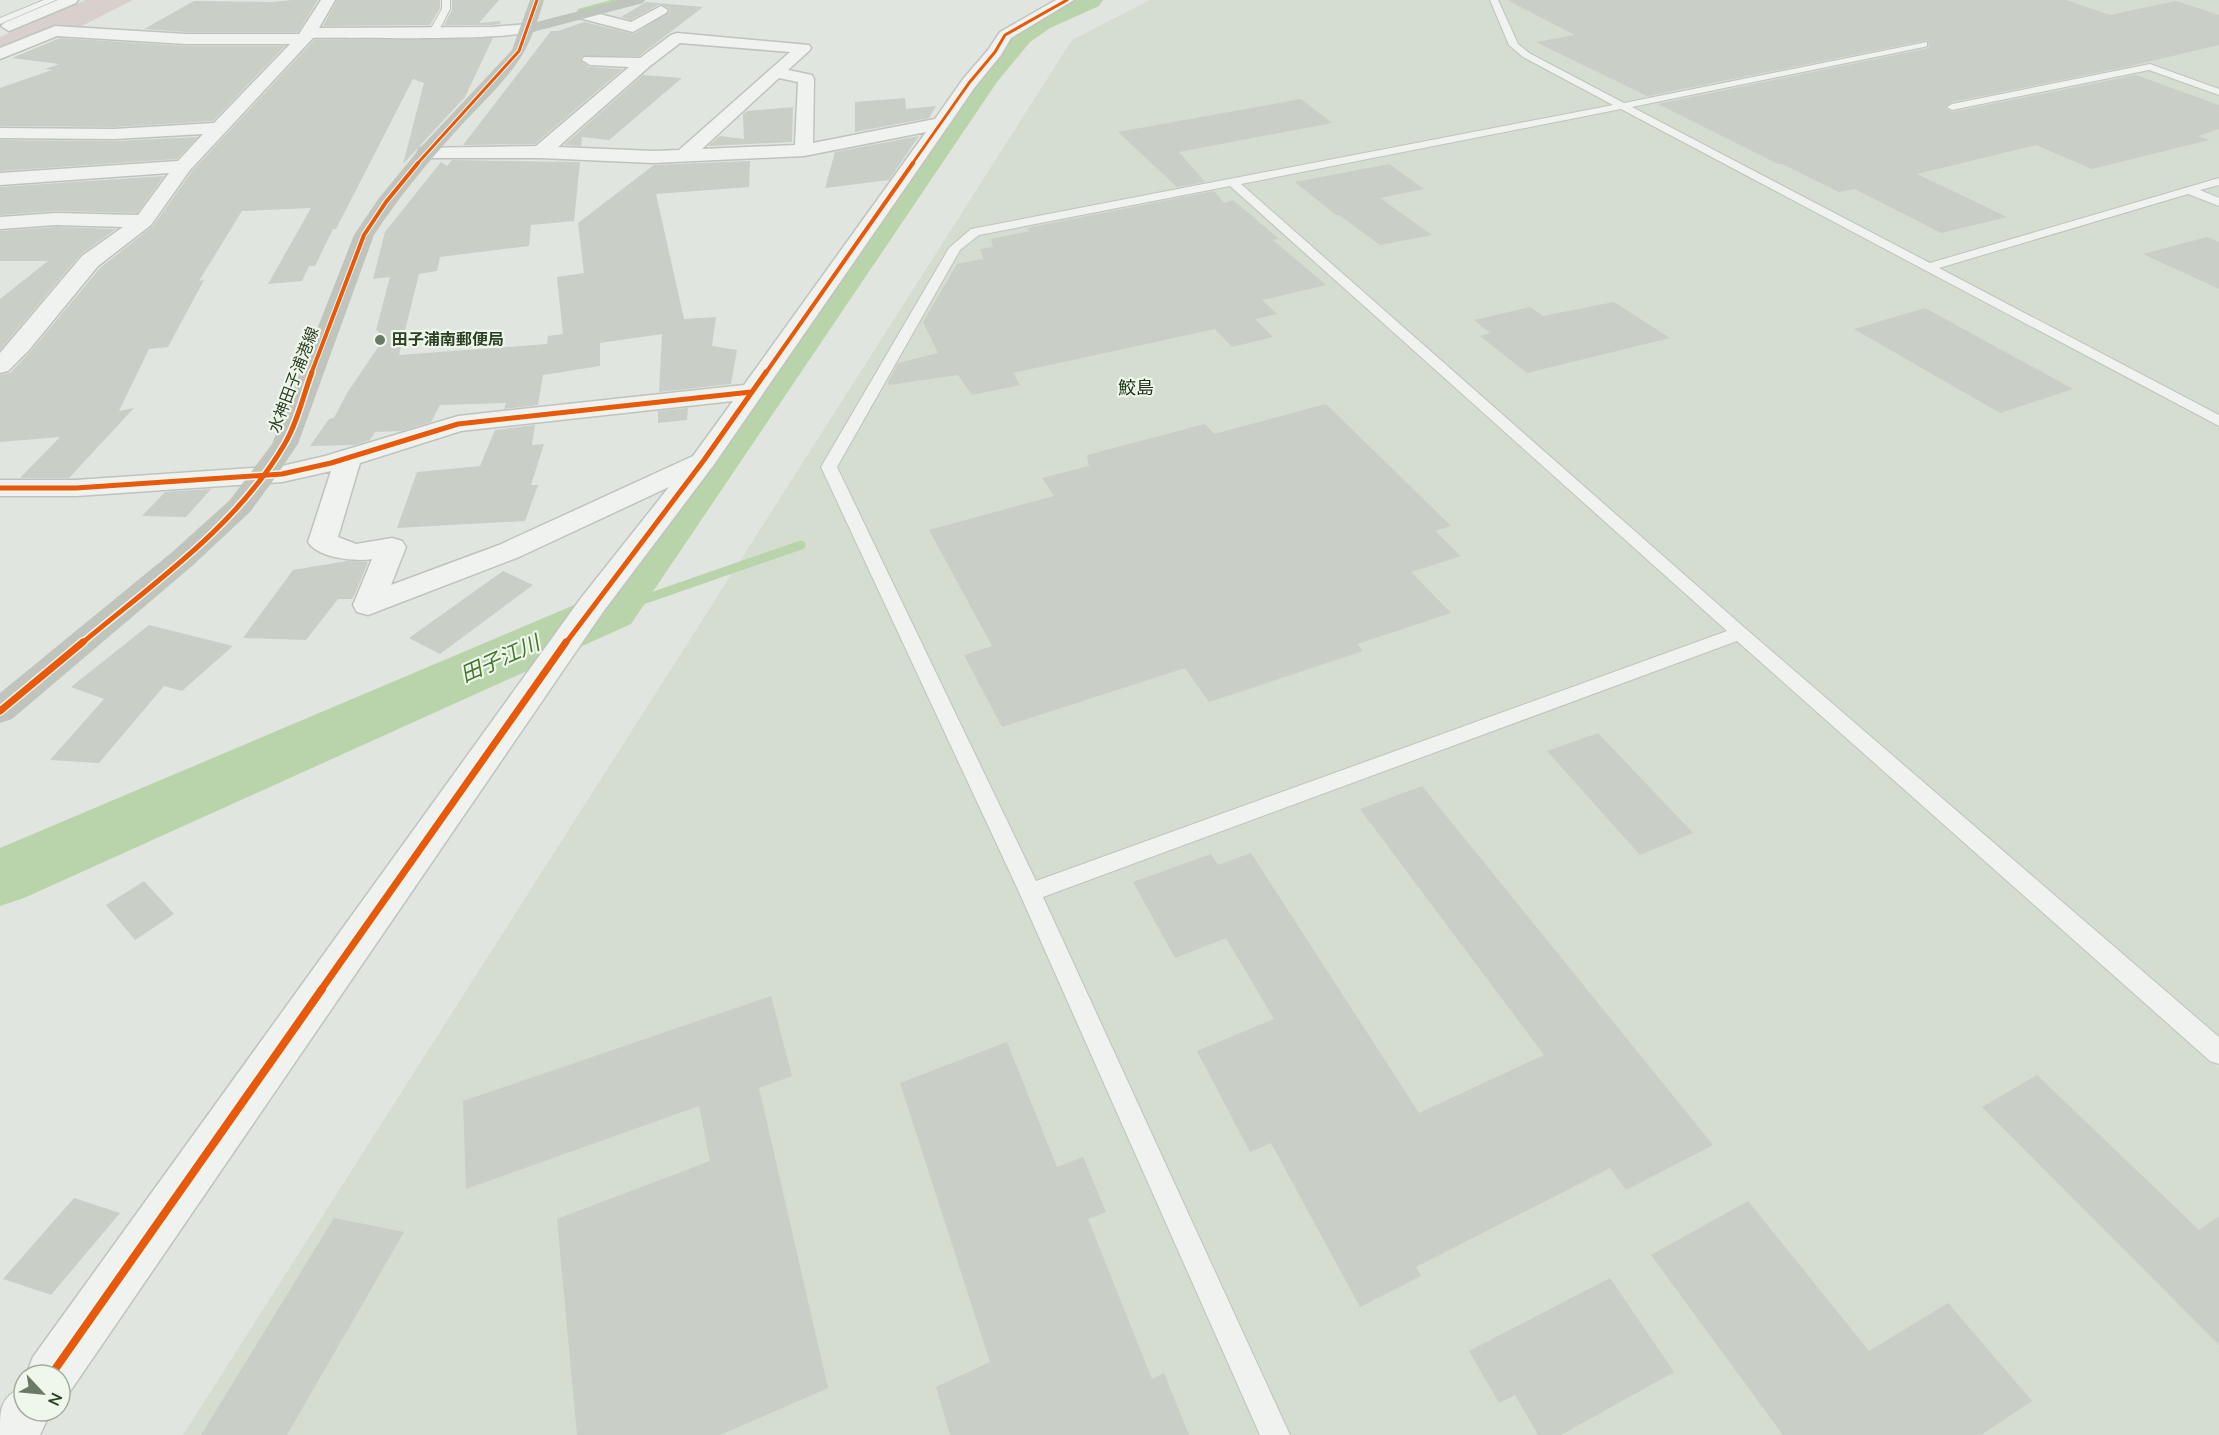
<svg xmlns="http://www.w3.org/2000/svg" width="2219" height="1435" viewBox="0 0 2219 1435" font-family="'Nunito Sans','Noto Sans JP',sans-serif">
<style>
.built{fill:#d4ddd0}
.green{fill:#d9cfcd}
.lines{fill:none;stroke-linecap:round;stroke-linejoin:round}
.stream-far1{stroke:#b9d4aa;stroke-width:5}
.stream{stroke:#b9d4aa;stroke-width:9}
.river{fill:#b9d4aa;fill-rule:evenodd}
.building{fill:#c9cec7}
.lane-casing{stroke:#bfc3bd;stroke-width:2}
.street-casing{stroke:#bfc3bd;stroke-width:3}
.lane{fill:#eff2ee;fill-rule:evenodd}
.street{fill:#eff2ee;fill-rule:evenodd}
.secondary{fill:#bfc5bd;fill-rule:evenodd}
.cycleway-far4-casing{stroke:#eff6ec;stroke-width:5}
.cycleway-far3-casing{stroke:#eff6ec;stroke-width:6}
.cycleway-far2-casing{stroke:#eff6ec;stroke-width:8}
.cycleway-far1-casing{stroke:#eff6ec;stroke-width:10}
.cycleway-casing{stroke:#eff6ec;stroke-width:12}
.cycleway-far4{stroke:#e8590c;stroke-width:3}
.cycleway-far3{stroke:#e8590c;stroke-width:4}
.cycleway-far2{stroke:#e8590c;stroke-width:5}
.cycleway-far1{stroke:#e8590c;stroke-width:7}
.cycleway{stroke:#e8590c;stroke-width:8}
.poi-dot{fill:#6b7a65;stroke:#eff6ec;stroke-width:2}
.labels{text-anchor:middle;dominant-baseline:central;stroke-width:4.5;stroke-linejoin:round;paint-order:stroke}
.far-poi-label{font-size:16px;font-weight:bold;fill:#2b4024;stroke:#eff6ec;text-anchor:start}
.far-street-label{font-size:16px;fill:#2b4024;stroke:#eff6ec}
.far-quarter-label{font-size:18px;fill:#1c3117;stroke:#eff6ec}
.water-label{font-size:21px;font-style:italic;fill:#43782a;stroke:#eff6ec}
</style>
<rect width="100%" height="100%" fill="#e1e5df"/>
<path class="built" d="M 1150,0 L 2219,0 L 2219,1435 L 183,1435 L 1072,40 Z"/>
<path class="green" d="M 86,0 L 133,0 L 70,32 L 0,52 L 0,37 Z"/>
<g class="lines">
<path class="stream-far1" d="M 580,11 L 621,0"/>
<path class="stream" d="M 611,611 L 801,545"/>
<path class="river" d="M 1066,0 L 1103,0 L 1099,6 L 1050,28 L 1030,42 L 997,82 L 631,624 L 24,898 L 0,906 L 0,848 L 591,598 L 975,69 L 1010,30 L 1030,16 Z"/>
</g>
<path class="building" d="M 292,0 L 318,0 L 298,32 L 186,32 L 144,29 L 194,1 L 273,2 Z
M 337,0 L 440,0 L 440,8 L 430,25 L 323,26 Z
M 452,0 L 499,0 L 479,23 L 501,21 L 500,24 L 492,25 L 444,25 L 452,10 Z
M 1507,0 L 2066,0 L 2110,15 L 2176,1 L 2219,15 L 2219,45 L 2130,66 L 1952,102 L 1945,108 L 1952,112 L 2136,75 L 2219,105 L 2219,129 L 2198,136 L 2209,140 L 2092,169 L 2036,145 L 1917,174 L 2007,217 L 1941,233 L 1855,189 L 1839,192 L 1782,164 L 1778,164 L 1658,104 L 1925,49 L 1929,47 L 1928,40 L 1647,96 L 1536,42 L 1575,35 Z
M 646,2 L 703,7 L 639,56 L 582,56 L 580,60 L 589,67 L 623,69 L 535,144 L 463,145 L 551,31 L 558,31 L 584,22 L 634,34 L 670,11 L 669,8 L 660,4 L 631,20 L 621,17 Z
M 60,38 L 186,46 L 285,46 L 213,121 L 114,127 L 0,126 L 0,88 L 52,70 L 45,69 L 59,64 L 12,58 Z
M 493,38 L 465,97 L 403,164 L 424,83 L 413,79 L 336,229 L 333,229 L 315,266 L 309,266 L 302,281 L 268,284 L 311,208 L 242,211 L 199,281 L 204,280 L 168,347 L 149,349 L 119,411 L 134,408 L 69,478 L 20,478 L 60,437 L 0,442 L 0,375 L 10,373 L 31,351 L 100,268 L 153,226 L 192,171 L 314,40 Z
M 643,75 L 682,78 L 609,140 L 582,137 L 581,146 L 564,145 Z
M 905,98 L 906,109 L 936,106 L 929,118 L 855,132 L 855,102 Z
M 1301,99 L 1332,123 L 1179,152 L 1205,182 L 1177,187 L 1118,132 Z
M 793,107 L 792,142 L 708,146 L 720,136 L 744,139 L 743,114 L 747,111 Z
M 919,136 L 889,180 L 825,188 L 835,152 Z
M 198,137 L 177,159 L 0,171 L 0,140 L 114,141 Z
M 452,160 L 580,162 L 574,221 L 531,225 L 529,246 L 440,257 L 437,271 L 419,274 L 399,355 L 547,344 L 548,336 L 563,334 L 557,277 L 584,273 L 578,223 L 654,165 L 750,161 L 749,187 L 656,194 L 684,319 L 716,317 L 712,346 L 737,350 L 731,384 L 659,392 L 662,334 L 600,343 L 600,366 L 543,375 L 538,405 L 504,409 L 506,403 L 440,405 L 431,422 L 402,431 L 375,432 L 370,440 L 355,445 L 310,446 L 329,419 L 334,418 L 347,393 L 385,337 L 376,330 L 390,277 L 373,279 L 385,232 L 441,162 L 447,166 Z
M 1389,164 L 1424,189 L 1380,198 L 1432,235 L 1380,245 L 1339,215 L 1336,215 L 1295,182 Z
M 164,176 L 137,213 L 56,211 L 0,215 L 0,187 Z
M 1214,191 L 1224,203 L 1233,200 L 1279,239 L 1273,240 L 1326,285 L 1262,300 L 1277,314 L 1255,319 L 1273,337 L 1232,347 L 1215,329 L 1013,373 L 1020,385 L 972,395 L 958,375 L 889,385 L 888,382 L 898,363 L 938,353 L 923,322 L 957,264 L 983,259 L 980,249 L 993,247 L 991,239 L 1030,231 L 1027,228 Z
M 56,227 L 116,229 L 80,255 L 0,350 L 0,299 L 48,261 L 0,261 L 0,231 Z
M 2207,237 L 2219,242 L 2219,289 L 2143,254 Z
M 1614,302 L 1670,338 L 1527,373 L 1480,336 L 1490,333 L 1474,320 L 1530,307 L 1543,316 Z
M 1925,308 L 2073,389 L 2000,413 L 1854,329 Z
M 1326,404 L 1451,526 L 1435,531 L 1461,556 L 1411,572 L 1451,613 L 1357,644 L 1363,651 L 1209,702 L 1185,668 L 1002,727 L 964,655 L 992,646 L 929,530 L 1054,496 L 1042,478 L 1089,466 L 1087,455 L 1205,424 L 1214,434 Z
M 688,408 L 687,420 L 658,423 L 658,411 Z
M 535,425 L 532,445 L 544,444 L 531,485 L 538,485 L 525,521 L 397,528 L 417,472 L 480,466 L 495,430 Z
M 211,489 L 186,517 L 142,516 L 165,492 Z
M 346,561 L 368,562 L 355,594 L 352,599 L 338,599 L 306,640 L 243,638 L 293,570 Z
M 503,571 L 533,585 L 440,654 L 409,638 Z
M 149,625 L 233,646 L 182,691 L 164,686 L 99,763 L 50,760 L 104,699 L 71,687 Z
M 1598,733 L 1693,833 L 1640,855 L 1547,751 Z
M 1422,786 L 1713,1145 L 1626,1190 L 1610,1168 L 1416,1267 L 1421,1276 L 1360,1307 L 1271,1143 L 1250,1152 L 1197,1051 L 1274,1019 L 1226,938 L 1175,958 L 1133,882 L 1211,854 L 1218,865 L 1251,853 L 1419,1113 L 1544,1055 L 1360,809 Z
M 144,881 L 174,914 L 135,940 L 106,905 Z
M 771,996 L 792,1076 L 759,1088 L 828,1388 L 720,1435 L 577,1435 L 557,1219 L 710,1161 L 699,1106 L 466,1189 L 463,1101 Z
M 1007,1042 L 1057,1167 L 1083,1157 L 1106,1212 L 1088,1219 L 1152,1379 L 1164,1373 L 1189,1435 L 950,1435 L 936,1387 L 990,1362 L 900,1083 Z
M 2037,1075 L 2199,1230 L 2219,1216 L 2219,1345 L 1982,1107 Z
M 74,1198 L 120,1213 L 51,1295 L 3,1279 Z
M 1748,1201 L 1869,1351 L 1948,1303 L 2032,1401 L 1981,1435 L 1783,1435 L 1651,1255 Z
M 334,1218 L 404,1232 L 287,1435 L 201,1435 Z
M 1610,1278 L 1674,1372 L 1561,1435 L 1538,1435 L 1515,1395 L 1499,1403 L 1469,1351 Z"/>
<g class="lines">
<g class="lane-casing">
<path id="lane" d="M 44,0 L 56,0 L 0,24 L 0,18 Z
M 442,0 L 450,0 L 450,9 L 437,34 L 431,34 L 429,32 L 442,9 Z
M 1490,0 L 1498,0 L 1518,44 L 1529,53 L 1624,103 L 1927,42 L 1927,46 L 1924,47 L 1632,107 L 1930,263 L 2219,178 L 2219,185 L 2200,190 L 2219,198 L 2219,206 L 2188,194 L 1939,268 L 2219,415 L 2219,426 L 1621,109 L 1241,184 L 1746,629 L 2219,1037 L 2219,1064 L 2210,1061 L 1737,641 L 1043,897 L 1290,1435 L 1260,1435 L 1019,892 L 821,467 L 949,248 L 971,229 L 1613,105 L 1523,57 L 1509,45 ZM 1230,186 L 1727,631 L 1036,881 L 837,467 L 960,250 L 979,235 Z
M 2150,64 L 2219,89 L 2219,95 L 2149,70 L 1952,110 L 1947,107 L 1952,104 Z"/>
</g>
<g class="street-casing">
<path id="street" d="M 58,0 L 78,0 L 76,3 L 14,29 L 9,31 L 1,26 L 4,23 Z
M 321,0 L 335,0 L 319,28 L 492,27 L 528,24 L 536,29 C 525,42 342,37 313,38 L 190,170 L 151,225 L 98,266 L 29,350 L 8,371 L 0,373 L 0,353 L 82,256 L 123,227 L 56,225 L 0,229 L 0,217 L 56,213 L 138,215 L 169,173 L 0,185 L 0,173 L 178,161 L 203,134 L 114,139 L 0,138 L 0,128 L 114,129 L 214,123 L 290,44 L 186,44 L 57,36 L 0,59 L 0,48 L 55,26 L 186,34 L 299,34 Z
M 1056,0 L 1074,0 L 1011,38 L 1001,55 L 975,87 L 713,466 L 603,612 L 69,1393 L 60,1396 L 60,1375 L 26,1375 L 33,1357 L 581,598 L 669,487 L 519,557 L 368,615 L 357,612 L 353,605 L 372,559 C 355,562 318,558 308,542 L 331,471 L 282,482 L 76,496 L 0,496 L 0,480 L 76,480 L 282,466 L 325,456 L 458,416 L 744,385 L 926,132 L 804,156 L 653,163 L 541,158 L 427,158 L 420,156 L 418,152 L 420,148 L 536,146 L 629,67 L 590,65 L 582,60 L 584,57 L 640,58 L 671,35 L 677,33 L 809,45 L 811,48 L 809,51 L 788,70 L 812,75 L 814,79 L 813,143 L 935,119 L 963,79 L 988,50 L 1000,32 ZM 680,43 L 790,52 L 679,150 L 653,151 L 558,147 L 650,66 ZM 779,78 L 798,82 L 795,145 L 702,149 ZM 733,401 L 693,456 L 499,545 L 391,585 L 406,547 L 402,541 L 392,538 L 356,544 L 338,537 L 360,463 L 461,431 Z
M 661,6 L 668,10 L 666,13 L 633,32 L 579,18 L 576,15 L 584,10 L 631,22 Z
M 24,1386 L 24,1411 L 51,1411 L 40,1435 L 0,1435 C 0,1407 0,1398 24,1386 Z"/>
</g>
<use href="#lane" class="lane"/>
<use href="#street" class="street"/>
<path class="secondary" d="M 530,0 L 544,0 L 537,22 L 621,0 L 645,0 L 643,3 L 533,32 C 520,70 484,100 457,130 C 427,163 399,197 374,235 L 298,444 L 272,482 L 250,512 L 191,567 L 12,719 L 0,723 L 0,693 L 171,553 L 230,500 L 272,444 L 354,235 L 379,198 L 420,148 L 512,50 Z"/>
<g class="cycleway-far4-casing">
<path id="cycleway-far4" d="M 417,164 L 519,51 L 537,0
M 912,164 L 969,83 L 995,52 L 1005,35 L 1067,0"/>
</g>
<g class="cycleway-far3-casing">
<path id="cycleway-far3" d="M 311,374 L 364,235 L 386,202 L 418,163
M 765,374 L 913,163"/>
</g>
<g class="cycleway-far2-casing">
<path id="cycleway-far2" d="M 0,488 L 76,488 L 282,474 L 331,463 L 458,424 L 751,392
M 81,644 C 151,585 237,526 284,445 C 297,424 303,396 312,372
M 565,644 L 704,460 L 766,372"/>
</g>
<g class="cycleway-far1-casing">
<path id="cycleway-far1" d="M 0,711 L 83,642
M 321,990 L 566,642"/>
</g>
<g class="cycleway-casing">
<path id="cycleway" d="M 51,1375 L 322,989"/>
</g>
<use href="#cycleway-far4" class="cycleway-far4"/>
<use href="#cycleway-far3" class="cycleway-far3"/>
<use href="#cycleway-far2" class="cycleway-far2"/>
<use href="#cycleway-far1" class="cycleway-far1"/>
<use href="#cycleway" class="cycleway"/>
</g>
<circle class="poi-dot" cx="380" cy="340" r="6"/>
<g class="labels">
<g class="far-poi-label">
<text x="392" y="340">田子浦南郵便局</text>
</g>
<g class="far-street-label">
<text transform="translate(294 380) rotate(-69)">水神田子浦港線</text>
</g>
<g class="far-quarter-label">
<text x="1136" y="388">鮫島</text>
</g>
<g class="water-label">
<text transform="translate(500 659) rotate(-24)">田子江川</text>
</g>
</g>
<g transform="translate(42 1393) rotate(116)"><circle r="28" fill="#eff6ec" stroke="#a1ad9c" stroke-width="1.5"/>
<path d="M0-4.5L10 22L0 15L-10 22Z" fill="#6b7a65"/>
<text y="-9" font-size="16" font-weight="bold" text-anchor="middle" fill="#2b4024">N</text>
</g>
</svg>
